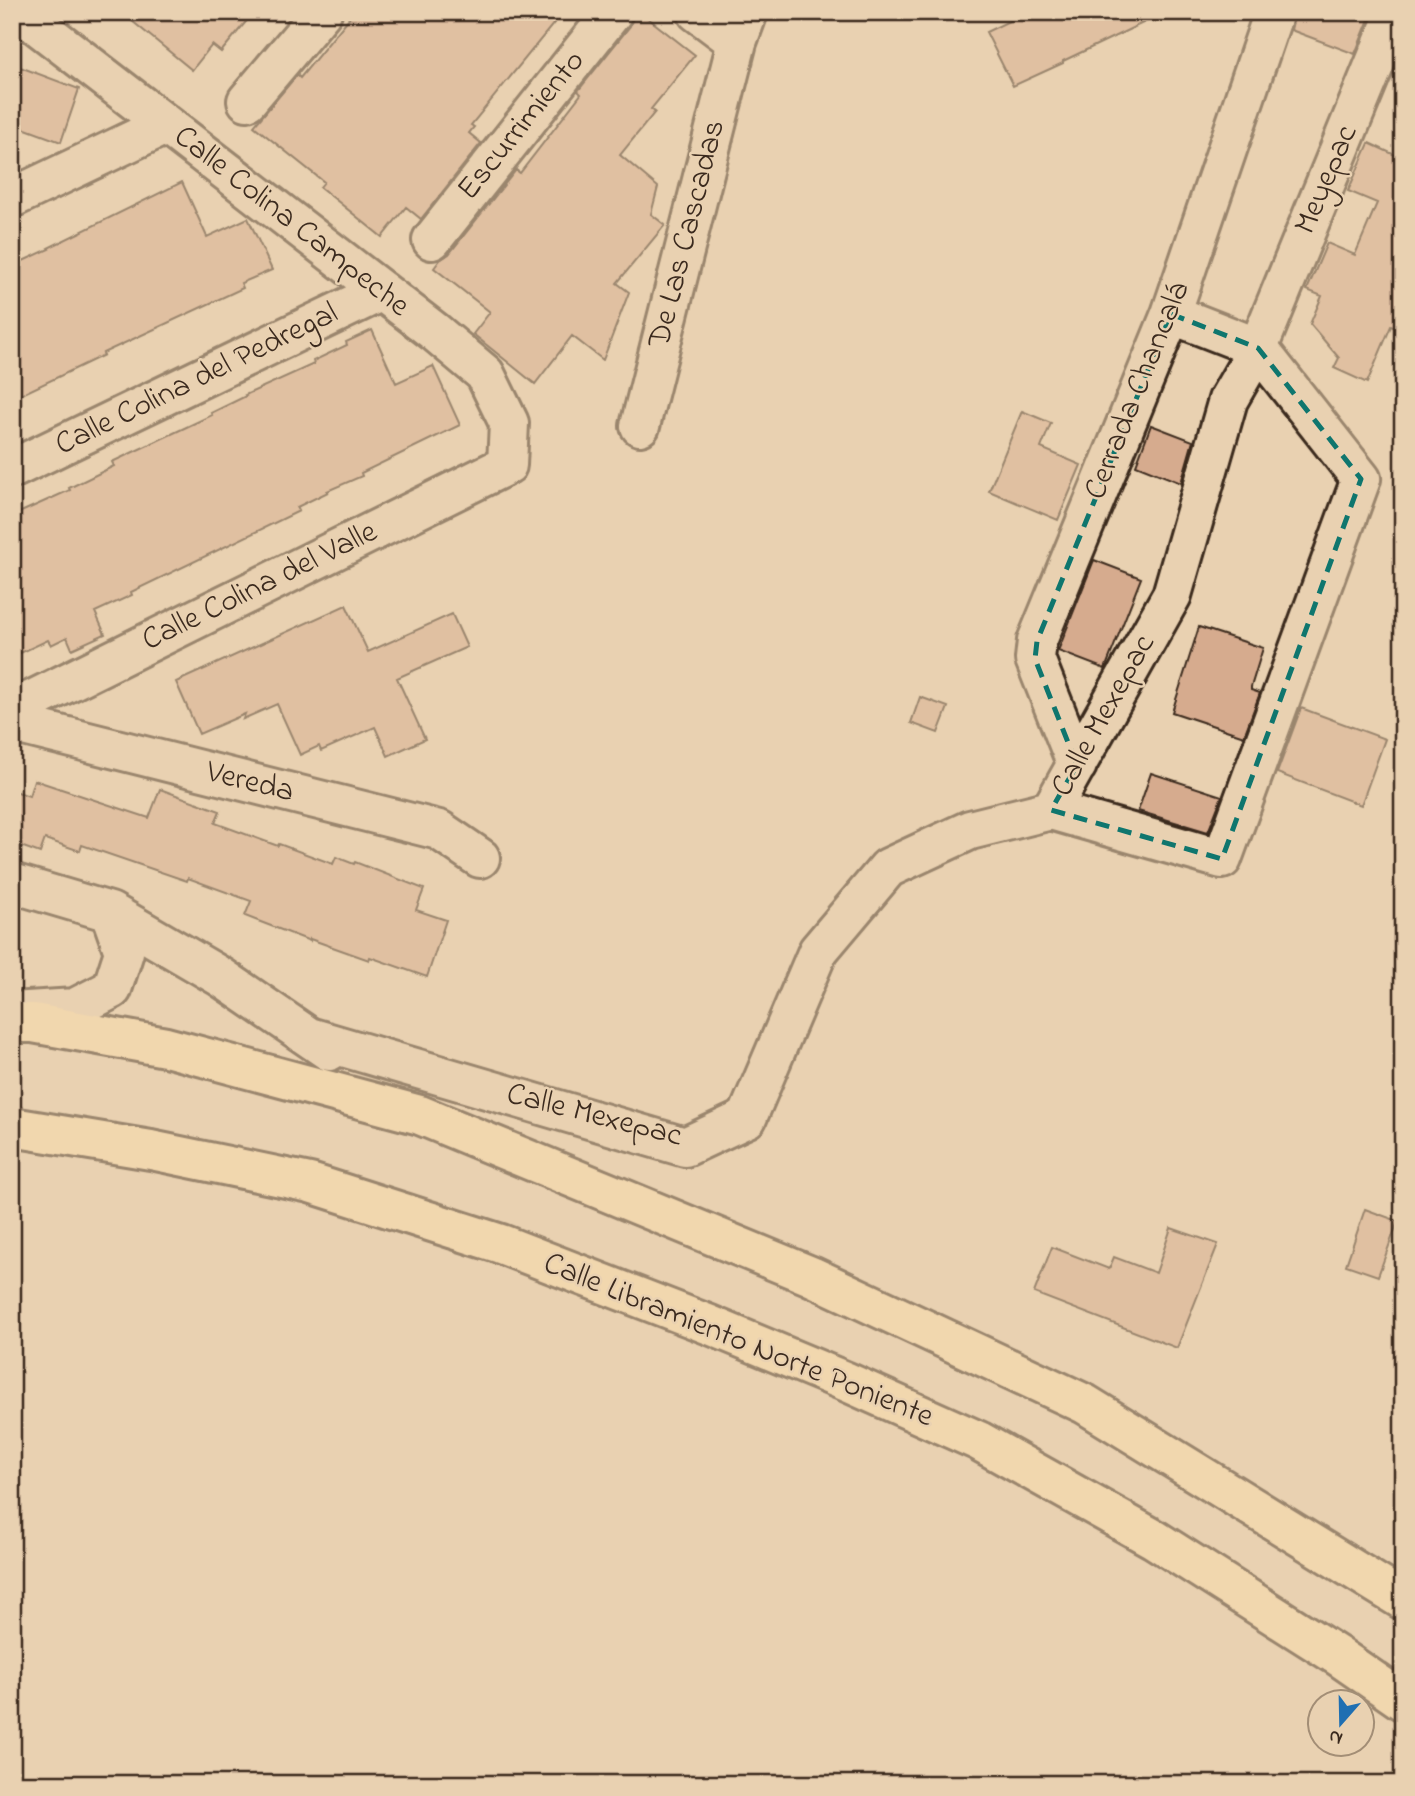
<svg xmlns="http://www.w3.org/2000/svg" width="1415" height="1796" viewBox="0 0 1415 1796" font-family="'Indie Flower',sans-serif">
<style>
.building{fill:#d6ab8e;stroke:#3b2a1e;stroke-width:2}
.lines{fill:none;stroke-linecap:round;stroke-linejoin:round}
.street-casing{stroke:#3b2a1e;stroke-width:44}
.highway-casing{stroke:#3b2a1e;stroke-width:44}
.street{stroke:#e9d1b1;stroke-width:38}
.highway{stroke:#fbddab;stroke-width:38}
.marked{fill:none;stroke:#0f766e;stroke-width:5;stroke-dasharray:14 9;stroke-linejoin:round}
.labels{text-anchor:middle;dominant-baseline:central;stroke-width:5;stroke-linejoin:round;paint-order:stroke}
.street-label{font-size:32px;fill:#3b2a1e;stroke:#e9d1b1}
</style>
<rect width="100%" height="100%" fill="#e9d1b1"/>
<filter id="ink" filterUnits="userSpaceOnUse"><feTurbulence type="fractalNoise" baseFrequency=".0143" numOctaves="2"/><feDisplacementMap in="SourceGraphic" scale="14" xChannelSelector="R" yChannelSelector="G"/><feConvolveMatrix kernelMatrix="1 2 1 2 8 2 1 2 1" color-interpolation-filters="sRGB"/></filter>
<g filter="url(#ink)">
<path class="building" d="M 121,12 L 254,12 L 221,52 L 212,45 L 192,70 Z
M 354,12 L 563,12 L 471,125 L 474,127 L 469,133 L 481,143 L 421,219 L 406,207 L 382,237 L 320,187 L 324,182 L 254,126 L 297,75 L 300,78 Z
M 634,12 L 640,12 L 695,55 L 651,109 L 655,112 L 620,155 L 658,187 L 651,214 L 665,225 L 617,283 L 629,292 L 603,360 L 572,336 L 535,384 L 473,334 L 490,312 L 434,268 L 440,260 L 449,254 L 516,170 L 520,173 L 581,94 L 578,91 L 630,26 Z
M 1028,12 L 1166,12 L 1063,61 L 1063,63 L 1013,86 L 986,32 Z
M 1295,12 L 1372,12 L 1355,54 L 1291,30 Z
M 12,64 L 79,89 L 61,142 L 12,124 Z
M 1369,143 L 1397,156 L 1403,143 L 1403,331 L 1391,326 L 1367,383 L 1334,368 L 1339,358 L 1310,324 L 1322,296 L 1307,290 L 1327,243 L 1355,255 L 1377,203 L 1348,191 Z
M 182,182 L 207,237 L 248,218 L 272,270 L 241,283 L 243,288 L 103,353 L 104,355 L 12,399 L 12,266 L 49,249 L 48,248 Z
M 372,330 L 396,383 L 433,366 L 460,425 L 361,473 L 362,476 L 327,491 L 328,492 L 297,507 L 299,511 L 131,592 L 132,595 L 95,612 L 105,634 L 72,649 L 67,637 L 51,645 L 48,640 L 12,657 L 12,516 L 70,490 L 69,488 L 114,466 L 112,462 L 212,415 L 211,413 L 246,396 L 245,395 L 314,364 L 313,361 L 347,345 L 346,342 Z
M 1022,411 L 1051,423 L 1041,448 L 1081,465 L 1058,520 L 989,491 Z
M 1151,425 L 1193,441 L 1181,483 L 1136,465 Z
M 1094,560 L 1141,578 L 1105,669 L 1058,651 Z
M 346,605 L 368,652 L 452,614 L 467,647 L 397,678 L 425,739 L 388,756 L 375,727 L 321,751 L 319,746 L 300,755 L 277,704 L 243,719 L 245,714 L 199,734 L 176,682 Z
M 1199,627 L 1263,648 L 1251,687 L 1251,690 L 1260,693 L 1244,736 L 1172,712 Z
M 920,697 L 948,707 L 938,733 L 911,723 Z
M 1301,708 L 1385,739 L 1361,805 L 1277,773 Z
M 1151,773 L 1222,796 L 1208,832 L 1138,811 Z
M 34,780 L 149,818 L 160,789 L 220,811 L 215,823 L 278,846 L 279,844 L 333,864 L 336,857 L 354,864 L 355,862 L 424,889 L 416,910 L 446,920 L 427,977 L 370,957 L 369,960 L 310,939 L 310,941 L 245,916 L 251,901 L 188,878 L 187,881 L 82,845 L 80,851 L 45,839 L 40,853 L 12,843 L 12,790 L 29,796 Z
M 1365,1209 L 1398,1221 L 1378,1276 L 1346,1265 Z
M 1171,1228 L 1218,1244 L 1177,1348 L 1034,1293 L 1052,1247 L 1109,1269 L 1114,1257 L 1156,1273 Z"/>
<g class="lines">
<g class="street-casing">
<path id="street" d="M 697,12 L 737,42
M 247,101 L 322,12
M 12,198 L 165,125
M 432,240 L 613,12
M 640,426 L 737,42 L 748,12
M 12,469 L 382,291
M 12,710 L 507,465 L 509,423 L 485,374 L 435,332 L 20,12
M 12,723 L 439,830 L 480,858
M 1077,765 L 1035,659 L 1037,641 L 1171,314 L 1274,12
M 1051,810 L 1222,859 L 1361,479 L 1258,348 L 1171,314
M 12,883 L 110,912 L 221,977 L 329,1051
M 12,1012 L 75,1008 L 112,989 L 124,952 L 110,912
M 309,1037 L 685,1147 L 747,1118 L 818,951 L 888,868 L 970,830 L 1051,810 L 1172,595 L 1228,400 L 1258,348 L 1396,12"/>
</g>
<g class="highway-casing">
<path id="highway" d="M 12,1023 L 33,1023 L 166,1047 L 420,1115 L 811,1276 L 1085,1404 L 1403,1600
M 12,1127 L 151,1150 L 310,1183 L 501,1244 L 710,1325 L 847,1382 L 979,1441 L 1154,1539 L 1338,1656 L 1403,1701"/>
</g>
<use href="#street" class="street"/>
<use href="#highway" class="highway"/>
</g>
</g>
<path d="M0 0H1415V1796H0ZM 1171,314 L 1258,348 L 1361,479 L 1222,859 L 1051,810 L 1077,765 L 1035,659 L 1037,641 Z" fill="#e9d1b1" fill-opacity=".55" fill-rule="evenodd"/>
<path class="marked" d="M 1171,314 L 1258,348 L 1361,479 L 1222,859 L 1051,810 L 1077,765 L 1035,659 L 1037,641 Z"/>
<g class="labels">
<g class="street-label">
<text transform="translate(522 126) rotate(-51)">Escurrimiento</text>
<text transform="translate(1327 180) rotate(-67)">Meyepac</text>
<text transform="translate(291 222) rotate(38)">Calle Colina Campeche</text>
<text transform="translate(688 234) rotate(-76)">De Las Cascadas</text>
<text transform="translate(197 380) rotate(-26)">Calle Colina del Pedregal</text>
<text transform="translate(1138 391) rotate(-68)">Cerrada Chancalá</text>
<text transform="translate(260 587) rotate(-26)">Calle Colina del Valle</text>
<text transform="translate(1104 716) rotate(-61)">Calle Mexepac</text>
<text transform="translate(250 783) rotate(14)">Vereda</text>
<text transform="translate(594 1116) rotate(14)">Calle Mexepac</text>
<text transform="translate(738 1341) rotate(22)">Calle Libramiento Norte Poniente</text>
</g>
</g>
<rect width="1415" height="1796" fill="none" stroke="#e9d1b1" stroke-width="42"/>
<rect x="21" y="21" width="1373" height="1754" fill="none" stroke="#3b2a1e" stroke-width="2.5" filter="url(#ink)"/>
<g transform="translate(1341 1723) rotate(200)"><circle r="33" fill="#e9d1b1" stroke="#a38e76" stroke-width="2"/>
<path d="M0-5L12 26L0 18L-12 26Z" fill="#1f6fb2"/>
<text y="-10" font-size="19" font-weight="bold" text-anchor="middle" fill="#3b2a1e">N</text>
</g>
</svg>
